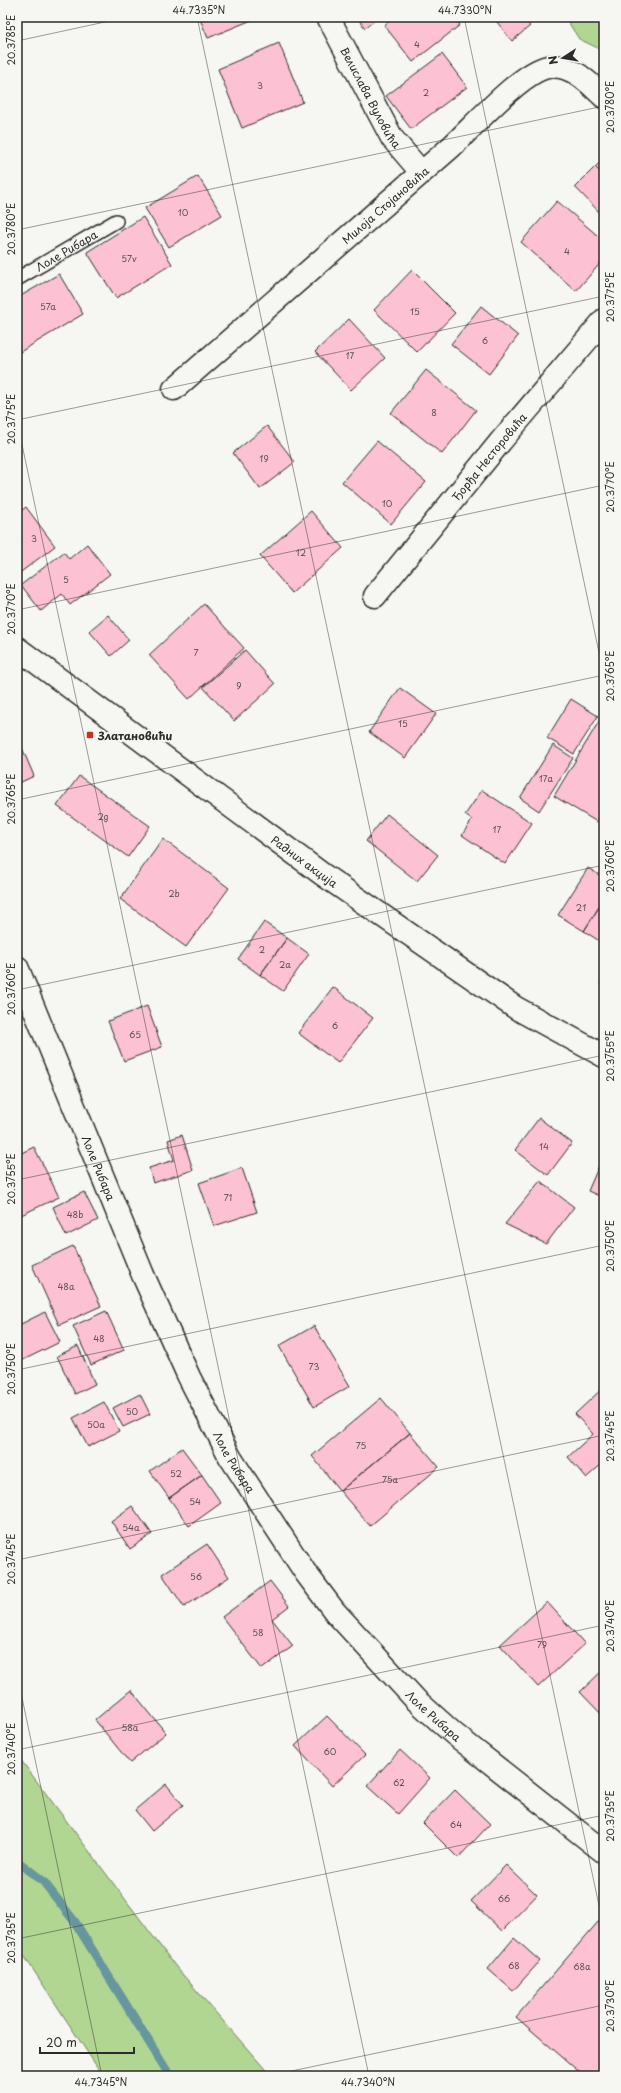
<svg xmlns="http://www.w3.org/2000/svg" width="621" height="2093" viewBox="0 0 621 2093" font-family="'Playpen Sans',sans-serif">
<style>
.green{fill:#b1d691;stroke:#6e805e}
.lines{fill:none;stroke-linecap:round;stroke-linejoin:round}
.stream{stroke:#66969e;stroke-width:9}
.building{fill:#fcc2d4;stroke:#2b2b2b}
.service-casing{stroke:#2b2b2b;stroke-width:16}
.minor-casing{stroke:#2b2b2b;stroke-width:25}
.secondary-casing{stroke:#2b2b2b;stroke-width:25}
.service{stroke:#f6f6f2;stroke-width:13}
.minor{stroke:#f6f6f2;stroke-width:22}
.secondary{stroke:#f6f6f2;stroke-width:22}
.ticks{fill:none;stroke:#2b2b2b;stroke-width:1;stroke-opacity:0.45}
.poi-dot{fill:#c8321e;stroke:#f6f6f2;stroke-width:1.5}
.labels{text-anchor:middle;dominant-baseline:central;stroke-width:4;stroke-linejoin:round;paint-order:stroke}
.number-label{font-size:9px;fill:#5f5155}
.street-label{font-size:11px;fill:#2b2b2b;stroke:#f6f6f2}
.poi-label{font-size:11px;font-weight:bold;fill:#2b2b2b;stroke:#f6f6f2;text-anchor:start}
.neatline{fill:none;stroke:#2b2b2b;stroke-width:1.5}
.ticks-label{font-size:10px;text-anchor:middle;fill:#2b2b2b}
</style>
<rect width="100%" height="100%" fill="#f6f6f2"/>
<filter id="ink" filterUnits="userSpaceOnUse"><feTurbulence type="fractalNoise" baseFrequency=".025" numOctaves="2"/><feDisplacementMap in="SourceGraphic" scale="8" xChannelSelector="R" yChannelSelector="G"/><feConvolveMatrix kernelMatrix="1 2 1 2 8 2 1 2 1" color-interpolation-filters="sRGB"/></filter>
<g filter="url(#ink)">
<path class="green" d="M 565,17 L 604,17 L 604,51 L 579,39 Z
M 17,1755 L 176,1967 L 271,2076 L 103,2076 L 17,1945 Z"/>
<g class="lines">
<path class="stream" d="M 17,1861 L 43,1881 L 75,1922 L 170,2076"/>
</g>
<path class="building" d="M 199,17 L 259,17 L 208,38 Z
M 357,17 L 379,17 L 365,28 Z
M 395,17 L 453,17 L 460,25 L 413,62 L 384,25 Z
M 504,17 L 523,17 L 530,26 L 512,41 L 497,22 Z
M 279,43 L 303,102 L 242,128 L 218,69 Z
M 442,54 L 467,87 L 411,129 L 386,96 Z
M 604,159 L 604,176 L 595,167 Z
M 595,167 L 604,176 L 604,217 L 575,187 Z
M 198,176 L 222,215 L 169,247 L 145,208 Z
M 557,201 L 604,241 L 604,259 L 576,291 L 521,242 Z
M 143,217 L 172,264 L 116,298 L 87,252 Z
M 412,270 L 455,313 L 417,352 L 374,310 Z
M 59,274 L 83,314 L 20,352 L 17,347 L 17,298 Z
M 481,306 L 518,336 L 489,374 L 451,344 Z
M 349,319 L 385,358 L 351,390 L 315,352 Z
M 426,370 L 476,410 L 442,454 L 391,413 Z
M 267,426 L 295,462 L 260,489 L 233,453 Z
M 377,441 L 426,482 L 391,524 L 342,482 Z
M 26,507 L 55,546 L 17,575 L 17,545 L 22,541 L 17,535 L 17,514 Z
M 311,511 L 343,548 L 292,593 L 260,556 Z
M 87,544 L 110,574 L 70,605 L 62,594 L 41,611 L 21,585 L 64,552 L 69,559 Z
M 204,604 L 244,648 L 189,699 L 149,655 Z
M 108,615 L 129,640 L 111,656 L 89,631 Z
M 245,650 L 275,684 L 234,721 L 203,687 Z
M 400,688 L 436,714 L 405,758 L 369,732 Z
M 571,699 L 598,716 L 574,754 L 547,738 Z
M 604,713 L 604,811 L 597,822 L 554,796 Z
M 17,736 L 34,776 L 17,784 Z
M 553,745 L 573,758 L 539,811 L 520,798 Z
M 79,776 L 150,826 L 128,857 L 57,806 Z
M 482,790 L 532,823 L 505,864 L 462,835 L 472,820 L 465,815 Z
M 387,814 L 438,855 L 417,881 L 366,841 Z
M 163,839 L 229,888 L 186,947 L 120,899 Z
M 588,868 L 604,878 L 604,899 L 584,931 L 558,915 Z
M 604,899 L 604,944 L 584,931 Z
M 264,922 L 287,938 L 260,975 L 238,959 Z
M 287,938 L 309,954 L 283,991 L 260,975 Z
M 604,977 L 604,987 L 600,984 Z
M 333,987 L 373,1018 L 338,1063 L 298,1033 Z
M 147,1006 L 162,1047 L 124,1061 L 108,1021 Z
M 539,1118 L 572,1143 L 548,1175 L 515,1150 Z
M 182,1135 L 193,1170 L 153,1183 L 149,1168 L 174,1160 L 168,1140 Z
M 34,1147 L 59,1197 L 17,1217 L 17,1155 Z
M 604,1154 L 604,1198 L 588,1191 Z
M 242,1168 L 257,1212 L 214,1226 L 199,1183 Z
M 540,1181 L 574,1207 L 546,1244 L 505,1224 Z
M 84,1192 L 98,1220 L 66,1236 L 53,1207 Z
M 73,1246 L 101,1306 L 59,1325 L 32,1265 Z
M 106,1311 L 124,1350 L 91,1365 L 73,1326 Z
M 45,1312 L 60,1342 L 17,1363 L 17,1326 Z
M 314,1326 L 350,1386 L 314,1407 L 279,1346 Z
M 78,1346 L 95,1384 L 75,1394 L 57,1356 Z
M 604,1387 L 604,1462 L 586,1478 L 568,1457 L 593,1434 L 575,1414 Z
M 140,1394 L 150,1414 L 123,1427 L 113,1408 Z
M 381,1398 L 410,1433 L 340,1491 L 312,1456 Z
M 104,1402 L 119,1431 L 88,1447 L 73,1418 Z
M 410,1433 L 439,1467 L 370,1526 L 340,1491 Z
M 182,1448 L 202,1475 L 169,1498 L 150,1471 Z
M 202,1475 L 221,1503 L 189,1526 L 169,1498 Z
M 132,1506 L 152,1534 L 130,1549 L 111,1521 Z
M 207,1544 L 229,1577 L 184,1607 L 162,1574 Z
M 270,1581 L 289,1606 L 272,1619 L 293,1646 L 262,1669 L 222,1617 Z
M 547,1602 L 585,1644 L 538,1687 L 500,1645 Z
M 604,1669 L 604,1717 L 580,1692 Z
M 131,1690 L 166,1733 L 130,1763 L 95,1720 Z
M 327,1716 L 365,1755 L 332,1786 L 295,1746 Z
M 400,1750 L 430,1778 L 398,1814 L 367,1786 Z
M 166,1784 L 183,1805 L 152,1831 L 135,1810 Z
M 455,1790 L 490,1824 L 458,1858 L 423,1823 Z
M 506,1865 L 537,1895 L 502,1931 L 471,1901 Z
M 604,1915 L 604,2076 L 584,2076 L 516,2017 Z
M 514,1938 L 540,1961 L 513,1991 L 488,1969 Z"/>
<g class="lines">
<g class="service-casing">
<g id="service">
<path id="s1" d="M 17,279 L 116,221"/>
</g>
</g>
<g class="minor-casing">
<g id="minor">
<path id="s2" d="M 328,17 L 392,138 L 421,172"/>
<path id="s3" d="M 174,389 C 266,308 359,228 451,147 C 473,127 521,72 548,67 C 571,63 589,83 604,97"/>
<path id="s4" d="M 375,596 L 501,441 L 604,320"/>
</g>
</g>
<g class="secondary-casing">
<g id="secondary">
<path id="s5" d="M 17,648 L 322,874 L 516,1008 L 604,1056"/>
<path id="s6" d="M 17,967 L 143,1275 L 189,1377 L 230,1457 L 305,1572 L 335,1612 L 416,1700 L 454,1734 L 604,1852"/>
</g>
</g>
<use href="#service" class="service"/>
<use href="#minor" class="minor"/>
<use href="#secondary" class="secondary"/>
</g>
</g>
<path class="ticks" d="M 197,17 L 604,1929M 464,17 L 604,676M 17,41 L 128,17M 17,230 L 604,106M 17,420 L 604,296M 17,421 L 369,2076M 17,610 L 604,485M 17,800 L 604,675M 17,990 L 604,865M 17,1180 L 604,1055M 17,1370 L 604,1245M 17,1560 L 604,1435M 17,1674 L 102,2076M 17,1750 L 604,1625M 17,1939 L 604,1815M 268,2076 L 604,2005"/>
<rect class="poi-dot" x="86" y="731" width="8" height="8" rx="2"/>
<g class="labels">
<g class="number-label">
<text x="417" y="44">4</text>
<text x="260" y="85">3</text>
<text x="426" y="92">2</text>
<text x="183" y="212">10</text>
<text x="567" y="251">4</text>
<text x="129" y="258">57v</text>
<text x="48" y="306">57a</text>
<text x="415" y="311">15</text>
<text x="485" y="340">6</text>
<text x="350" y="355">17</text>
<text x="434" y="412">8</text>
<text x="264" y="458">19</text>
<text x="387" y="503">10</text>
<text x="34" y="538">3</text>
<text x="301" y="552">12</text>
<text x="66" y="579">5</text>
<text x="196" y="652">7</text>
<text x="239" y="685">9</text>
<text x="403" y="723">15</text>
<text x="546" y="778">17a</text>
<text x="103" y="816">2g</text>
<text x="497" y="829">17</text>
<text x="174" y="893">2b</text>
<text x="581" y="907">21</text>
<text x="262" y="949">2</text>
<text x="285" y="964">2a</text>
<text x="335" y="1025">6</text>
<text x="135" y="1034">65</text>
<text x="544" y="1146">14</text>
<text x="228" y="1197">71</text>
<text x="75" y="1214">48b</text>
<text x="66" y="1286">48a</text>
<text x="99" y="1338">48</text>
<text x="314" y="1366">73</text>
<text x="132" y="1411">50</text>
<text x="96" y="1424">50a</text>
<text x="361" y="1445">75</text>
<text x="176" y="1473">52</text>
<text x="390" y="1479">75a</text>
<text x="195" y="1501">54</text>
<text x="131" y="1527">54a</text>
<text x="196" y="1576">56</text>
<text x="258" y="1632">58</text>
<text x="542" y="1644">79</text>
<text x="130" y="1727">58a</text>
<text x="330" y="1751">60</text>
<text x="399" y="1782">62</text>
<text x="456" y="1824">64</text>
<text x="504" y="1898">66</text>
<text x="514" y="1965">68</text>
<text x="582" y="1966">68a</text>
</g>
<g class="street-label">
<text stroke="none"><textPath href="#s2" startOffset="91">Велислава Вуловића</textPath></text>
<text stroke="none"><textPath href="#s3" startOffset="280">Милоја Стојановића</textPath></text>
<text stroke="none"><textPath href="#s1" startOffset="57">Лоле Рибара</textPath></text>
<text stroke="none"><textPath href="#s4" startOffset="180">Ђорђа Несторовића</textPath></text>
<text stroke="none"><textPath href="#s5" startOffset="358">Радних акција</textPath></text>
<text stroke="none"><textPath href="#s6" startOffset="217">Лоле Рибара</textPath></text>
<text stroke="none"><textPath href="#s6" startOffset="541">Лоле Рибара</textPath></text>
<text stroke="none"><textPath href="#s6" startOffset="865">Лоле Рибара</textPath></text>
</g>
<g class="poi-label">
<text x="98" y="735">Златановићи</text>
</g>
</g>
<rect width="621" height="2093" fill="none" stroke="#f6f6f2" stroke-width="44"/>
<g transform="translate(563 58) rotate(258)" stroke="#f6f6f2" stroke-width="3" paint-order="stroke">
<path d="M0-3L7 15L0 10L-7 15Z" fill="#2b2b2b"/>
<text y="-6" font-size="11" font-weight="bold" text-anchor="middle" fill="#2b2b2b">N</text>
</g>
<path d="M40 2047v6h94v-6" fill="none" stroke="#2b2b2b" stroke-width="2"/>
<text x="46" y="2047" font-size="12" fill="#2b2b2b" stroke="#f6f6f2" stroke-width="3" paint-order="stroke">20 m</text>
<rect x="22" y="22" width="577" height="2049" class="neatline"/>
<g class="ticks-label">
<text x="199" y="14">44.7335°N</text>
<text x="465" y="14">44.7330°N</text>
<text transform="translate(11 40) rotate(-90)" y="4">20.3785°E</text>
<text transform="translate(610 107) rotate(-90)" y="4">20.3780°E</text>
<text transform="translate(11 229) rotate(-90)" y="4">20.3780°E</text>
<text transform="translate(610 297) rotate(-90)" y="4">20.3775°E</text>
<text transform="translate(11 419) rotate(-90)" y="4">20.3775°E</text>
<text transform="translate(610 487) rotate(-90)" y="4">20.3770°E</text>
<text transform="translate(11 609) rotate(-90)" y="4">20.3770°E</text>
<text transform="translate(610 676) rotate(-90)" y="4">20.3765°E</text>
<text transform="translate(11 799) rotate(-90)" y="4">20.3765°E</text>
<text transform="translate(610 866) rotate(-90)" y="4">20.3760°E</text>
<text transform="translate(11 989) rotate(-90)" y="4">20.3760°E</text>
<text transform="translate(610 1056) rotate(-90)" y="4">20.3755°E</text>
<text transform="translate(11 1179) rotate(-90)" y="4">20.3755°E</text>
<text transform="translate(610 1246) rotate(-90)" y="4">20.3750°E</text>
<text transform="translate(11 1369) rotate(-90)" y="4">20.3750°E</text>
<text transform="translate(610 1436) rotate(-90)" y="4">20.3745°E</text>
<text transform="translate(11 1559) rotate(-90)" y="4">20.3745°E</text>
<text transform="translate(610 1626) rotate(-90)" y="4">20.3740°E</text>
<text transform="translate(11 1749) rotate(-90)" y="4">20.3740°E</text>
<text transform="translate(610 1816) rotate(-90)" y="4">20.3735°E</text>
<text transform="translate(11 1938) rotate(-90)" y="4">20.3735°E</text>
<text transform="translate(610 2006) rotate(-90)" y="4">20.3730°E</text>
<text x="101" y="2086">44.7345°N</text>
<text x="368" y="2086">44.7340°N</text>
</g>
</svg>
